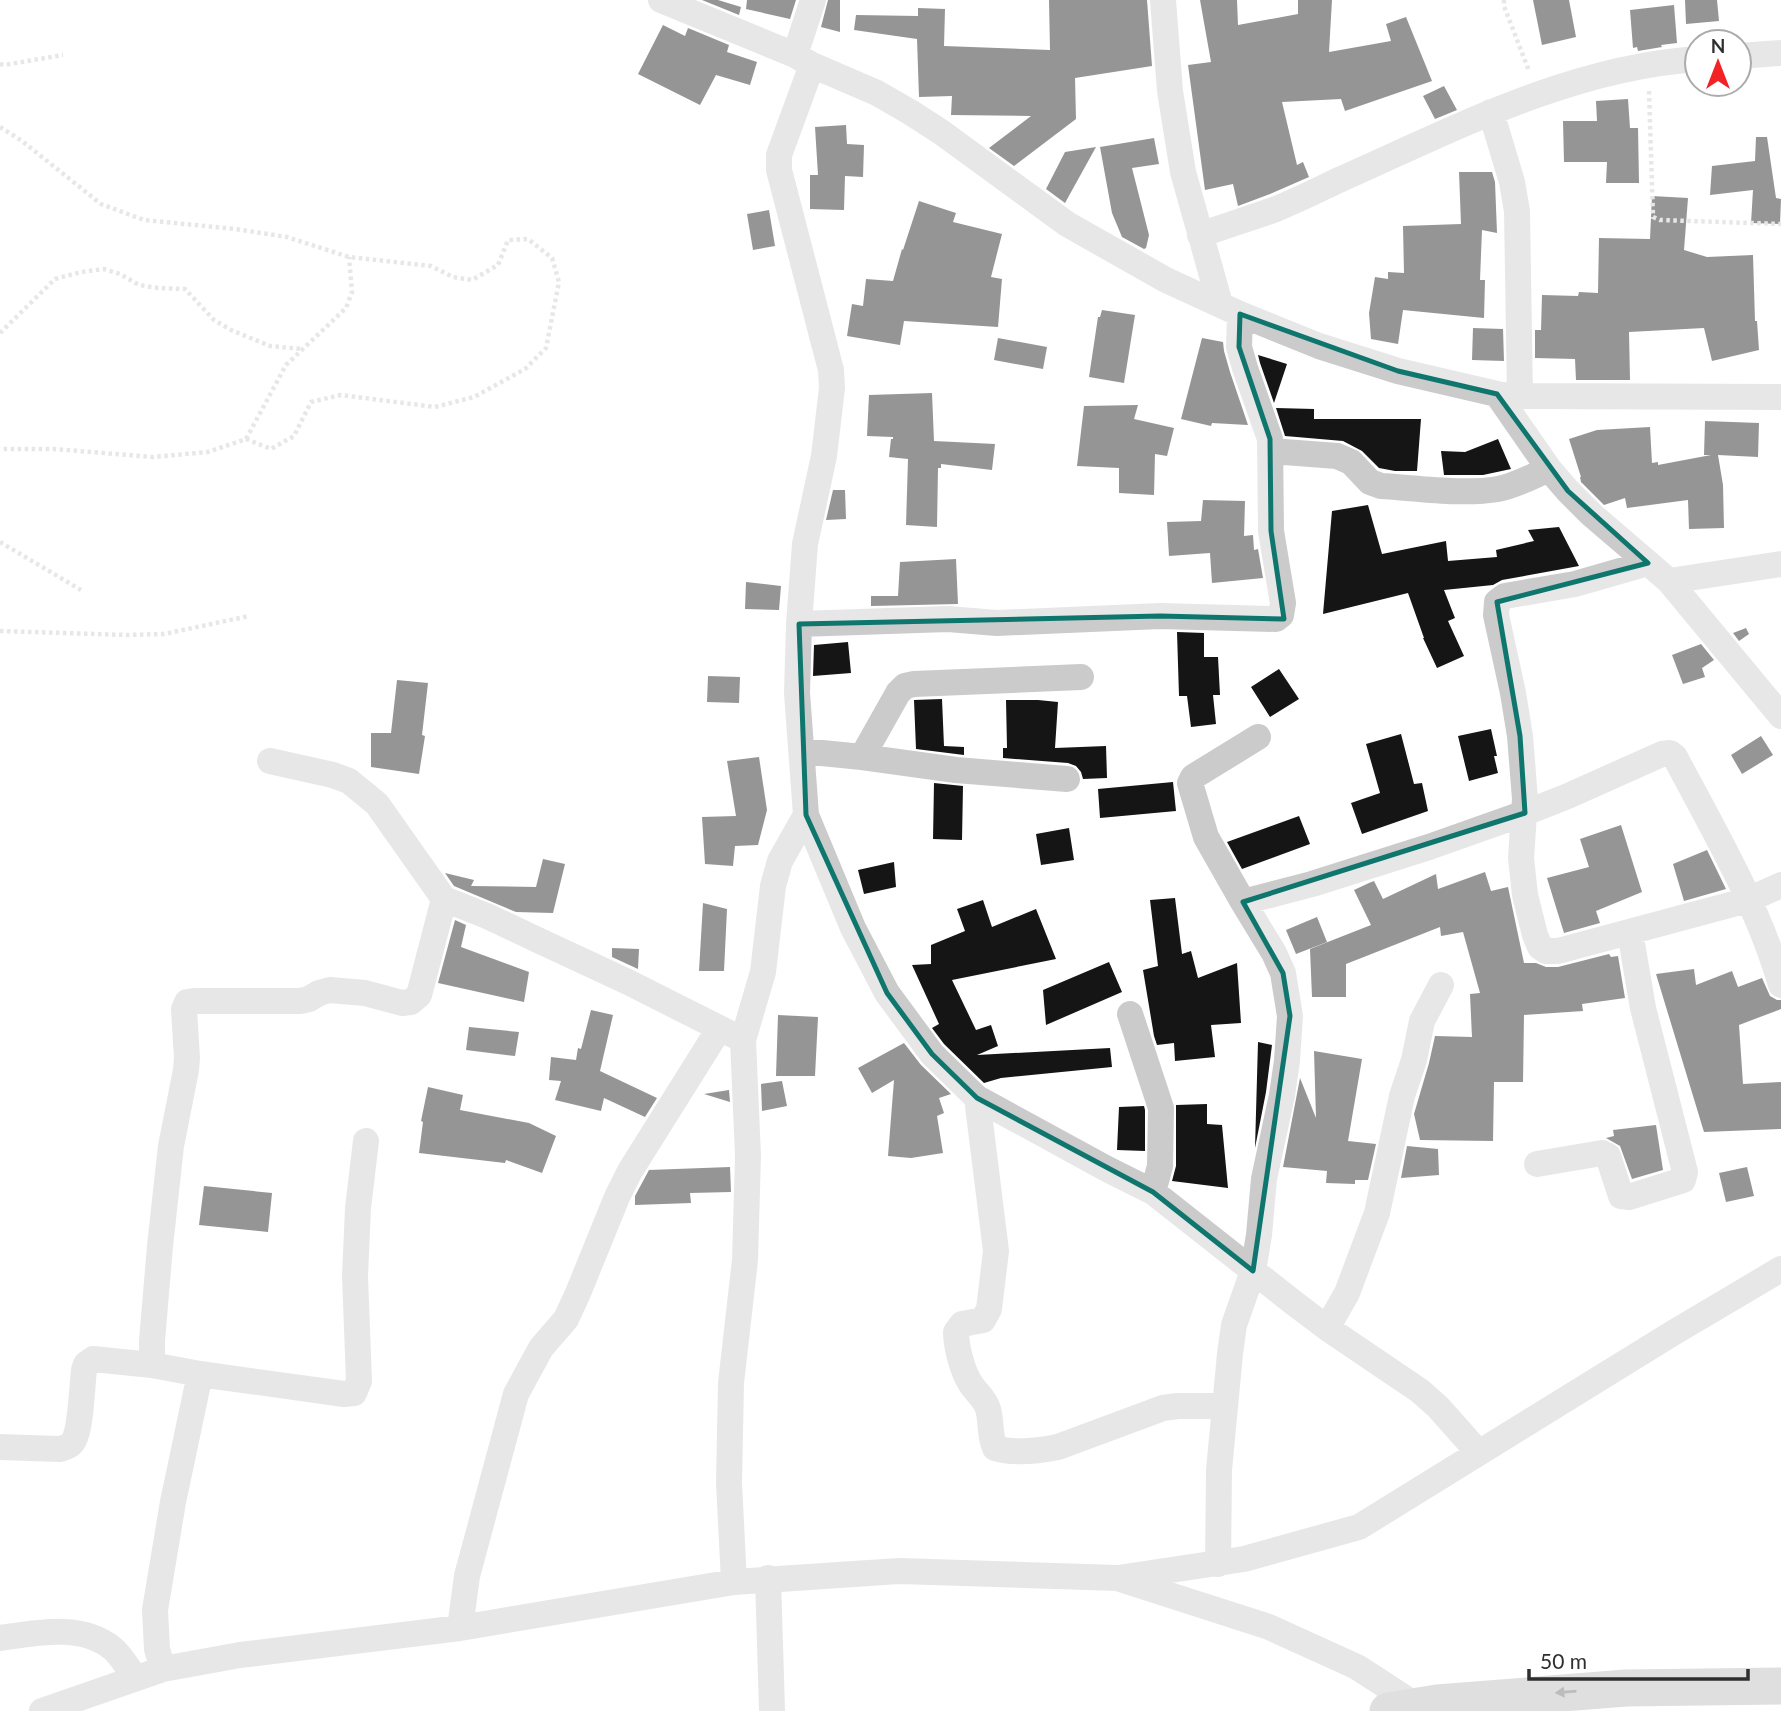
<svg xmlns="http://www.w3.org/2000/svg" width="1781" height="1711" viewBox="0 0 1781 1711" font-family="Lato,sans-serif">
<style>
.building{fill:#151515}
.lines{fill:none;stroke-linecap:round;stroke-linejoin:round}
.path{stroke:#cbcbcb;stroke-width:4.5;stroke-dasharray:3.5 3.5;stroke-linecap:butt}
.street{stroke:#cbcbcb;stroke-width:26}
.secondary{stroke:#b8b8b8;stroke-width:37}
.oneway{fill:#6c6c6c}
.marked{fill:none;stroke:#0f766e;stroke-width:5;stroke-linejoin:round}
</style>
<rect width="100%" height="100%" fill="#fff"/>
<path class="building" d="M 702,0 L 718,0 L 741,7 L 739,15 Z
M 747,0 L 796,0 L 790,19 L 746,9 Z
M 828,0 L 840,0 L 840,32 L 821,27 Z
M 1049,0 L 1147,0 L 1152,66 L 1075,78 L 1076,119 L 1014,166 L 989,148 L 1031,116 L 951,115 L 952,96 L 919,97 L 917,39 L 854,30 L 856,15 L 918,16 L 918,8 L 945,9 L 944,46 L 1050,50 Z
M 1200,0 L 1237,0 L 1238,25 L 1298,14 L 1298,0 L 1332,0 L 1329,52 L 1391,41 L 1386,24 L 1406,17 L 1432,81 L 1345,111 L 1341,99 L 1282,102 L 1297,165 L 1303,162 L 1309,177 L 1270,194 L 1238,206 L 1233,184 L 1205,190 L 1188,65 L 1211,62 Z
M 1533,0 L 1569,0 L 1576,37 L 1542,45 Z
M 1685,0 L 1717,0 L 1719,21 L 1686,24 Z
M 1674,5 L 1677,43 L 1661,45 L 1662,47 L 1638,51 L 1637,47 L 1633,48 L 1630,10 Z
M 663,25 L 685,36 L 688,28 L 729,45 L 727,52 L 757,62 L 750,85 L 716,75 L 700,105 L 638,74 Z
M 1444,86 L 1457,110 L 1435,119 L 1423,96 Z
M 1628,99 L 1630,128 L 1638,128 L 1639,183 L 1606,183 L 1607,162 L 1564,162 L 1563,121 L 1597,121 L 1596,101 Z
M 846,125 L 847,144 L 864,145 L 863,177 L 845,176 L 844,210 L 810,209 L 810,175 L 818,175 L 815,127 Z
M 1756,137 L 1767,137 L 1776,198 L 1781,199 L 1780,224 L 1751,223 L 1753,190 L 1710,195 L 1712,166 L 1755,161 Z
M 1154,138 L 1159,164 L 1132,168 L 1149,235 L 1146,248 L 1144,249 L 1122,237 L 1112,213 L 1100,147 Z
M 1096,147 L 1065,203 L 1046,189 L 1065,152 Z
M 1459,172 L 1492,172 L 1495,182 L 1497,233 L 1482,230 L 1480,280 L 1485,280 L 1484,318 L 1403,310 L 1398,344 L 1371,339 L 1369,313 L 1375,277 L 1388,279 L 1388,272 L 1404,273 L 1403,226 L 1461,224 Z
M 1652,196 L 1688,198 L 1684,250 L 1707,257 L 1753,255 L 1755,321 L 1757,321 L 1759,350 L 1712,361 L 1704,328 L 1629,332 L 1630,380 L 1576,380 L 1575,359 L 1535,358 L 1535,330 L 1541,330 L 1542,295 L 1578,296 L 1579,292 L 1598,293 L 1599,238 L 1650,239 Z
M 919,201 L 956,213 L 953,222 L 1002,234 L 991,277 L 1002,279 L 998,327 L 904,321 L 900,345 L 847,336 L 852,304 L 863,306 L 866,279 L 893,281 L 902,249 L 903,250 Z
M 769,210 L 775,246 L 753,250 L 747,214 Z
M 1102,310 L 1135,315 L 1124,383 L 1089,377 L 1098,317 L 1100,317 Z
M 1473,328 L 1503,329 L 1504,361 L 1472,360 Z
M 998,338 L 1047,347 L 1043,369 L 994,360 Z
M 1202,338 L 1223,342 L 1224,351 L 1230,372 L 1248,425 L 1212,423 L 1211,426 L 1181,419 Z
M 1258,355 L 1287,364 L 1274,403 L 1260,363 Z
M 932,393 L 934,441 L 995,444 L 992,470 L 941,464 L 941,468 L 938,468 L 937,527 L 906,525 L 908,459 L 889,457 L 891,439 L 893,439 L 893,437 L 867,436 L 869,395 Z
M 1138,405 L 1134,419 L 1174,428 L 1167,456 L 1155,454 L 1154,495 L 1119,493 L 1119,468 L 1077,466 L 1084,406 Z
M 1276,408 L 1314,409 L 1314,419 L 1421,419 L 1417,471 L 1395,471 L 1379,468 L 1362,451 L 1343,441 L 1285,436 Z
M 1705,421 L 1759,423 L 1758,457 L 1718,455 L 1723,485 L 1724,528 L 1689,529 L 1688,500 L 1627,508 L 1625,498 L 1604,505 L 1581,482 L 1580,477 L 1581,477 L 1569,439 L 1597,430 L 1650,427 L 1652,463 L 1658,462 L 1658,465 L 1711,455 L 1704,455 Z
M 1498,439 L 1511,469 L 1483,475 L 1444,475 L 1441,451 L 1465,452 Z
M 833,490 L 845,490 L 846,519 L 826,520 Z
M 1203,500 L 1245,501 L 1244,536 L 1253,535 L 1254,550 L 1258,549 L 1263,578 L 1212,583 L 1210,553 L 1169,556 L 1167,522 L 1201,521 Z
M 1368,505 L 1382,554 L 1446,541 L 1448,561 L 1497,557 L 1496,550 L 1534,541 L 1528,530 L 1559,527 L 1579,566 L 1502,580 L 1493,585 L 1444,590 L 1455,618 L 1448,621 L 1464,656 L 1437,668 L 1423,638 L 1424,638 L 1408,593 L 1323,614 L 1332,511 Z
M 956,559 L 958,604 L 871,606 L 871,596 L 898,596 L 900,562 Z
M 746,582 L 781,586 L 779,610 L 745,609 Z
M 1746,628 L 1749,634 L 1739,641 L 1733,633 Z
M 1177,632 L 1204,633 L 1204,657 L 1218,657 L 1220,695 L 1213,695 L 1216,724 L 1191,727 L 1187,696 L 1179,696 Z
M 848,642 L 851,673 L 813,676 L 814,645 Z
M 1701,644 L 1714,660 L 1702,668 L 1705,677 L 1683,684 L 1672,655 Z
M 1279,669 L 1299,699 L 1270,717 L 1251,687 Z
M 708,676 L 740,677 L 739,703 L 707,702 Z
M 397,680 L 428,683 L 422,735 L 425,736 L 419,774 L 371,767 L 371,733 L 391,733 Z
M 942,699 L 944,746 L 964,747 L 964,755 L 916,749 L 914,700 Z
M 1006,700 L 1038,700 L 1058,702 L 1055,748 L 1106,746 L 1107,778 L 1083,779 L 1081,772 L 1076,766 L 1068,763 L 1003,758 L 1003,748 L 1007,748 Z
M 1491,729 L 1497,756 L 1494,756 L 1498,773 L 1469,781 L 1458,736 Z
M 1401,734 L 1414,784 L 1422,783 L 1428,811 L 1362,834 L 1351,803 L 1380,793 L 1366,744 Z
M 1761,736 L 1773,755 L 1742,774 L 1731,755 Z
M 759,757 L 767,810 L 758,845 L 735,846 L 733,866 L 705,864 L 702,817 L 736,816 L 727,761 Z
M 1173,782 L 1176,811 L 1100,818 L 1098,789 Z
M 934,783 L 963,786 L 962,840 L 933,839 Z
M 1299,816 L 1310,844 L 1242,869 L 1227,842 Z
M 1621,825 L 1642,892 L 1596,911 L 1600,923 L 1564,933 L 1547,878 L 1589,867 L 1580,839 Z
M 1069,828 L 1074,860 L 1041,865 L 1036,834 Z
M 1707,850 L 1726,889 L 1684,901 L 1673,864 Z
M 543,859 L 565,864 L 553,913 L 516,912 L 454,886 L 445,873 L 474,880 L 471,886 L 536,887 Z
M 894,862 L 896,887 L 864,894 L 858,870 Z
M 1485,872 L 1491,891 L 1508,887 L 1524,963 L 1536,963 L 1546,967 L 1558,967 L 1609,954 L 1611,957 L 1618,956 L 1625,998 L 1582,1004 L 1583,1011 L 1524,1015 L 1523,1082 L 1494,1082 L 1493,1141 L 1420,1140 L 1414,1114 L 1429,1063 L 1435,1036 L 1472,1037 L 1470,994 L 1480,993 L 1463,932 L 1441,936 L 1440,927 L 1346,964 L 1346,997 L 1312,997 L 1310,949 L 1371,925 L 1354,890 L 1369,883 L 1374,881 L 1383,899 L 1436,874 L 1438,889 Z
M 1175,898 L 1182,954 L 1191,951 L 1198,978 L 1237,963 L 1241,1023 L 1211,1025 L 1215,1057 L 1175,1061 L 1174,1043 L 1157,1045 L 1154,1036 L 1143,970 L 1158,966 L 1150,900 Z
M 983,900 L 992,927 L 1036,909 L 1056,959 L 952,980 L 976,1030 L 991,1025 L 998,1046 L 977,1055 L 1110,1048 L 1112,1067 L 1001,1078 L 984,1083 L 944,1044 L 932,1028 L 939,1024 L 912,965 L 931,964 L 931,945 L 965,931 L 957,909 Z
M 703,903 L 727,909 L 724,971 L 699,971 Z
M 1317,917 L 1327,942 L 1296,954 L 1286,930 Z
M 455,920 L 466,925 L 461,947 L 529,972 L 524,1002 L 438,983 Z
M 612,948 L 639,949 L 638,969 L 612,957 Z
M 1109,962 L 1122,992 L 1046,1025 L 1043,990 Z
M 1694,969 L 1696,985 L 1732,971 L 1738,987 L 1762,978 L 1770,996 L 1777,1000 L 1781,1000 L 1781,1009 L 1739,1025 L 1743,1084 L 1781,1082 L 1781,1129 L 1704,1132 L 1656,974 Z
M 591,1010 L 613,1015 L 600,1071 L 657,1098 L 645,1117 L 604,1098 L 601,1111 L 555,1100 L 561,1081 L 549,1080 L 551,1057 L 576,1060 L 578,1048 L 581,1049 Z
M 778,1015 L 818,1017 L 815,1076 L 776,1076 Z
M 469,1027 L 519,1032 L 515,1056 L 466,1050 Z
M 1258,1042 L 1272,1045 L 1266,1092 L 1255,1148 Z
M 904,1043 L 921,1065 L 951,1094 L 939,1098 L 944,1113 L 937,1116 L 943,1153 L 911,1158 L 888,1156 L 894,1080 L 872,1093 L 858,1068 Z
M 1314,1051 L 1362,1059 L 1348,1141 L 1376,1144 L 1368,1180 L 1355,1180 L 1355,1184 L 1326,1183 L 1327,1171 L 1283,1167 L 1300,1078 L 1316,1118 Z
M 782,1081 L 787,1106 L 762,1111 L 761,1084 Z
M 428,1087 L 463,1095 L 460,1110 L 529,1123 L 556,1136 L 542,1173 L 506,1160 L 505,1163 L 419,1153 L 423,1122 L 421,1121 Z
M 729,1090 L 730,1102 L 704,1094 Z
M 1207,1104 L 1207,1124 L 1222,1125 L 1228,1188 L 1172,1181 L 1176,1166 L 1176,1105 Z
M 1144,1106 L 1145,1110 L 1145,1151 L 1117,1150 L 1119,1107 Z
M 1656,1125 L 1663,1170 L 1632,1179 L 1620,1146 L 1606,1138 L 1614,1136 L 1613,1130 Z
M 1407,1146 L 1438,1149 L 1439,1175 L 1401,1178 Z
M 730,1167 L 731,1192 L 690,1193 L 691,1203 L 635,1205 L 635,1196 L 649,1170 Z
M 1747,1167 L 1754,1196 L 1726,1202 L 1719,1173 Z
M 204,1186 L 272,1193 L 268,1232 L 199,1225 Z"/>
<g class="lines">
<path class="path" d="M 1504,0 L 1504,6 L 1529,71
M 0,64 L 4,65 L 63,55
M 1649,91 L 1653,217 L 1660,220 L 1781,224
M 0,127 L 22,141 L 101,204 L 144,220 L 235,229 L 287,237 L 349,257 L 431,266 L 453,277 L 472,280 L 498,265 L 508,240 L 528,239 L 552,258 L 559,282 L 546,348 L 525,369 L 474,397 L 435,407 L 341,395 L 311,402 L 294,436 L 271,449 L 246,439 L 208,452 L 153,457 L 54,449 L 0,449
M 0,333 L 55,279 L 81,272 L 104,269 L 120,274 L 139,285 L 158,288 L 185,289 L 214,320 L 231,330 L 270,346 L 302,349
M 246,439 L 286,365 L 346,308 L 352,292 L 349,257
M 0,542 L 81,590
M 0,631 L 127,635 L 164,634 L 249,616"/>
<path class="street" d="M 661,0 L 795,55 L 812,65 L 877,93 L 910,112 L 941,132 L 1067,224 L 1166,280 L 1240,314 L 1319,346 L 1398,371 L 1497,394 L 1549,469 L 1568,491 L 1592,515 L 1669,581 L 1781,716
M 1163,0 L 1170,91 L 1183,172 L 1220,304
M 795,55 L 813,0
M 1739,56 L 1781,53
M 1491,112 L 1512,182 L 1517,211 L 1520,396
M 1200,235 C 1225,226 1251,218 1276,209 C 1298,200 1318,190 1339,180 C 1454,129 1569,68 1697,59
M 1502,395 L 1520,396 L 1781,397
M 1271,451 L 1337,456 L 1351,462 L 1370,482 L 1381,486 C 1417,488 1462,495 1498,489 C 1515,486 1533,476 1549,469
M 1648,563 L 1575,584 L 1505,596 L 1497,602 L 1496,615 L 1513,693 L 1520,736 L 1525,799 L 1521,858 L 1525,895 L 1535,935 L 1540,947 L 1546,951 L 1558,951 L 1748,900 L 1781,885
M 1669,581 L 1781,564
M 799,624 L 948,619 L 997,623 L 1160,616 L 1276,619 L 1281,615 L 1283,603 L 1271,531 L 1270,439 L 1245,368 L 1239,347 L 1240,314
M 802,751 L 862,757 L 956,770 L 1067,779
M 862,757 L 898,693 L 905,686 L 914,684 L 1081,677
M 270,761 L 333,775 L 349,781 L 377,804 L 444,899 L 487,916 L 542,942 L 628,982 L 735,1036
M 806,815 L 853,928 L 887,993 L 932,1054 L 977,1098 L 1107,1169 L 1153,1192 L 1294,1303 L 1327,1328 L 1420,1391 L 1438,1407 L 1478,1452
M 1243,902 L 1312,884 L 1429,847 L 1525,813 L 1568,796 L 1662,754 L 1670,753 L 1675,757 C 1714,831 1758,905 1781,985
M 1130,1014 L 1161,1108 L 1160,1166 L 1153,1192
M 977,1098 L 996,1251 L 989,1309 L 983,1320 L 962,1324 L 956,1332 C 956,1346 962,1369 969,1381 C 974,1391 985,1398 988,1409 C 992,1422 989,1435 995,1448 C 1014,1454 1038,1451 1058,1447 L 1163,1408 L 1178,1406 L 1224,1406
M 1537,1164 L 1602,1153 L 1608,1156 L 1621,1196 L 1629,1197 L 1683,1180 L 1685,1172 L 1643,1008 L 1630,932
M 1327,1328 L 1347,1293 L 1377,1213 L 1402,1096 L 1414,1060 L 1422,1021 L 1441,985
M 200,1374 L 152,1365 L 152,1341 L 160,1246 L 171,1146 L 186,1070 L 187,1058 L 184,1009 L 187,1002 L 194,1001 L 300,1001 L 309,999 L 319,993 L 330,990 L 365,993 L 402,1003 L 411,1002 L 419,995 L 444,899
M 0,1447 L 60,1449 C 66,1447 71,1446 74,1440 C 81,1427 82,1386 84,1370 L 86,1364 L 93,1359 L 152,1365
M 1218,1564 L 1219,1470 L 1230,1354 L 1234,1325 L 1253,1271 L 1259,1235 L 1264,1179 L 1282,1095 L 1287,1061 L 1290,1016 L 1283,973 L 1274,953 L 1243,902 L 1206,837 L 1190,783 L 1193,777 L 1258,737
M 768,1578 L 772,1711
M 1123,1580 L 1269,1627 L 1357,1667 L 1417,1706
M 734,1582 L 729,1483 L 731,1383 L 745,1260 L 748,1156 L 743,1040 L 763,972 L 773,886 L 780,861 L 806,815 L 797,693 L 799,624 L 805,544 L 824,456 L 832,388 L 831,370 L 779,170 L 779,155 L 812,65
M 460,1628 L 467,1576 L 516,1394 L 541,1348 L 566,1319 L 578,1293 L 617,1197 L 630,1171 L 719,1029
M 0,1638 C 36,1633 81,1623 112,1648 C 121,1655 128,1668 135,1678
M 163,1669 L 157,1649 L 155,1610 L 173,1502 L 200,1374 L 344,1394 L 354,1393 L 359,1381 L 355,1276 L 358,1208 L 366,1141
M 42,1711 L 163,1669 L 240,1655 L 460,1628 L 734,1582 L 899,1571 L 1118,1578 L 1244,1559 L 1359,1527 L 1673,1333 L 1781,1269"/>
<path class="secondary" d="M 1388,1711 L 1437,1703 L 1626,1688 L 1781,1686"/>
</g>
<defs><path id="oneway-solid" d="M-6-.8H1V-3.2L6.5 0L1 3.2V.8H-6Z" transform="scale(1.75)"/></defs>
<use class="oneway" href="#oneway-solid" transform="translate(1566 1692) rotate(175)"/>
<path d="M0 0H1781V1711H0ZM 1240,314 L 1398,371 L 1497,394 L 1568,491 L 1648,563 L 1497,602 L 1520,736 L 1525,813 L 1243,902 L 1283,973 L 1290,1016 L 1253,1271 L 1153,1192 L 977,1098 L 932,1054 L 887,993 L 806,815 L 799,624 L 1160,616 L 1284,619 L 1271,531 L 1270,439 L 1239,347 Z" fill="#fff" fill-opacity=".55" fill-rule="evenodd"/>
<path class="marked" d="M 1240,314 L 1398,371 L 1497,394 L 1568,491 L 1648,563 L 1497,602 L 1520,736 L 1525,813 L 1243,902 L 1283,973 L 1290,1016 L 1253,1271 L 1153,1192 L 977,1098 L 932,1054 L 887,993 L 806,815 L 799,624 L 1160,616 L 1284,619 L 1271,531 L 1270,439 L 1239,347 Z"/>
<g transform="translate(1718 63)"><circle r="33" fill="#ffffff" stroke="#ababab" stroke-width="2"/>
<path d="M0-5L12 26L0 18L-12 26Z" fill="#f32225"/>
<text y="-10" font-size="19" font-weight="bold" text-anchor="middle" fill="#2e2e2e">N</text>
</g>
<path d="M1529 1669v10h219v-10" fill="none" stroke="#2e2e2e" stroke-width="3.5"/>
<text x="1540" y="1669" font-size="21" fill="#2e2e2e" stroke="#ffffff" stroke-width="5" paint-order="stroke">50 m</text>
</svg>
